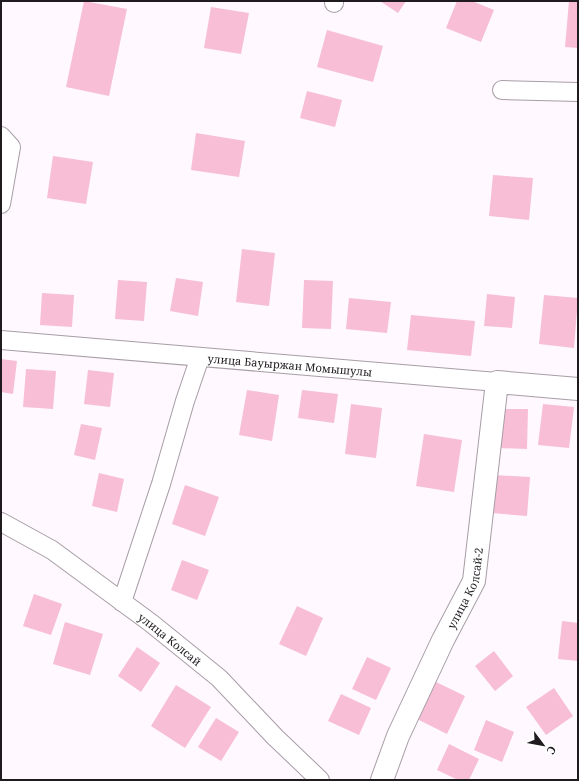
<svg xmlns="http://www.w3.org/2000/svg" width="579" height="781" viewBox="0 0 579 781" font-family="'Noto Serif',serif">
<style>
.building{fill:#f7bed5}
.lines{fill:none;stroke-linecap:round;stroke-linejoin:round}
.street-casing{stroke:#a79da6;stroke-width:20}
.secondary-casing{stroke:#a79da6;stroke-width:24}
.street{stroke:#fff;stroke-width:18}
.secondary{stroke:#fff;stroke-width:22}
.labels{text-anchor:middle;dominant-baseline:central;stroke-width:3;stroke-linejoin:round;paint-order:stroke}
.street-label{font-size:11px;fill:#1f1b1f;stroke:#fff}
</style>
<rect width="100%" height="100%" fill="#fff8fe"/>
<path class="building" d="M 84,1 L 127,9 L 109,96 L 66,87 Z
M 380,1 L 406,1 L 398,13 Z
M 457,1 L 472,1 L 494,10 L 481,42 L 446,28 Z
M 569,1 L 578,1 L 578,48 L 565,47 Z
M 211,7 L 249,13 L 241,54 L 204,48 Z
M 327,30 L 383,46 L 373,82 L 317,67 Z
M 307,91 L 342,100 L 335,127 L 300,118 Z
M 196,133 L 245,141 L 239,177 L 191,170 Z
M 53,156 L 93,162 L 86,204 L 47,198 Z
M 493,175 L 533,178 L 529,220 L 489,216 Z
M 242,249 L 275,253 L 269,306 L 236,302 Z
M 176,278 L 203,282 L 198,316 L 170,311 Z
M 118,280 L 147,282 L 144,321 L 115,319 Z
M 304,280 L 333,281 L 331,329 L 302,328 Z
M 42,293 L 74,295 L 72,327 L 40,325 Z
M 487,294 L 515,297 L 512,328 L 484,326 Z
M 544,295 L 578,298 L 574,348 L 539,344 Z
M 349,298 L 391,302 L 387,333 L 346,329 Z
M 411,315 L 475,321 L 471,356 L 407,350 Z
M 1,359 L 17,361 L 13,394 L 1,392 Z
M 26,369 L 56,371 L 53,409 L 23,407 Z
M 88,370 L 114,373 L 110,407 L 84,404 Z
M 247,390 L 279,395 L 272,441 L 239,435 Z
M 302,390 L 338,394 L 334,423 L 298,418 Z
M 351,404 L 382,408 L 376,458 L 345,454 Z
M 543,404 L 574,407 L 569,448 L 538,445 Z
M 500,409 L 528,409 L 527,449 L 498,448 Z
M 81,424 L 102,428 L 95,460 L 74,455 Z
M 424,434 L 462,440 L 454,492 L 416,486 Z
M 99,473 L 124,479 L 117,512 L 92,506 Z
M 494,475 L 530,477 L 527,516 L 491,513 Z
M 185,485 L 219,497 L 205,536 L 172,524 Z
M 182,560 L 209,570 L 197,600 L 171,590 Z
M 34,594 L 62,604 L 51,635 L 23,626 Z
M 297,606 L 323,618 L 306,656 L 279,644 Z
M 562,621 L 578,623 L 578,661 L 558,659 Z
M 65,622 L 103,634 L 90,675 L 53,664 Z
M 137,647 L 160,663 L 141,692 L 118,676 Z
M 494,651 L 513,676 L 495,691 L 475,666 Z
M 367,657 L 391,668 L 376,700 L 352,689 Z
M 436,682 L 465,696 L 447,734 L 417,719 Z
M 176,685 L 211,707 L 185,748 L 151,726 Z
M 554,688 L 573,716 L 546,735 L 526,707 Z
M 341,694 L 371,708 L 359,735 L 328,721 Z
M 216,718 L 239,732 L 221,761 L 198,747 Z
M 486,720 L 514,732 L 502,762 L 474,750 Z
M 449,744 L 479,759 L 469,780 L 458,780 L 437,770 Z"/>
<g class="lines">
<g class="street-casing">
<g id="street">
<path d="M 334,3 L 334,1"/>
<path d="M 502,90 L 578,92"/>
<path d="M 1,136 L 11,147 L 1,204"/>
<path id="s1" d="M 1,340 L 497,382"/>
<path id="s2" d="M 1,522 L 52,550 L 151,623 L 219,678 L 275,737 L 320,780"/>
<path d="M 122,602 L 161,484 L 185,401 L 200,357"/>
</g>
</g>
<g class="secondary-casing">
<g id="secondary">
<path id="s3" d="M 382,780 L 398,736 L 443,640 L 474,581 L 497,382 L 578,389"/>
</g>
</g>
<use href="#street" class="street"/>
<use href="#secondary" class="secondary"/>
</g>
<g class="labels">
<g class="street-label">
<text stroke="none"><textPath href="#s1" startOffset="290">улица Бауыржан Момышулы</textPath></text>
<text stroke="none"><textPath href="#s3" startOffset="210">улица Колсай-2</textPath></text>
<text stroke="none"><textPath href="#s2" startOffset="206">улица Колсай</textPath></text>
</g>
</g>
<rect width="579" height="781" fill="none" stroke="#1f1b1f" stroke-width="4"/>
<g transform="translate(543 745) rotate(122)" stroke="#ffffff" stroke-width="3" paint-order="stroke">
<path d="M0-3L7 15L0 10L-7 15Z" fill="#1f1b1f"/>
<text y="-6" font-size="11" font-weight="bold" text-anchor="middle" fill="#1f1b1f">С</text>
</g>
</svg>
